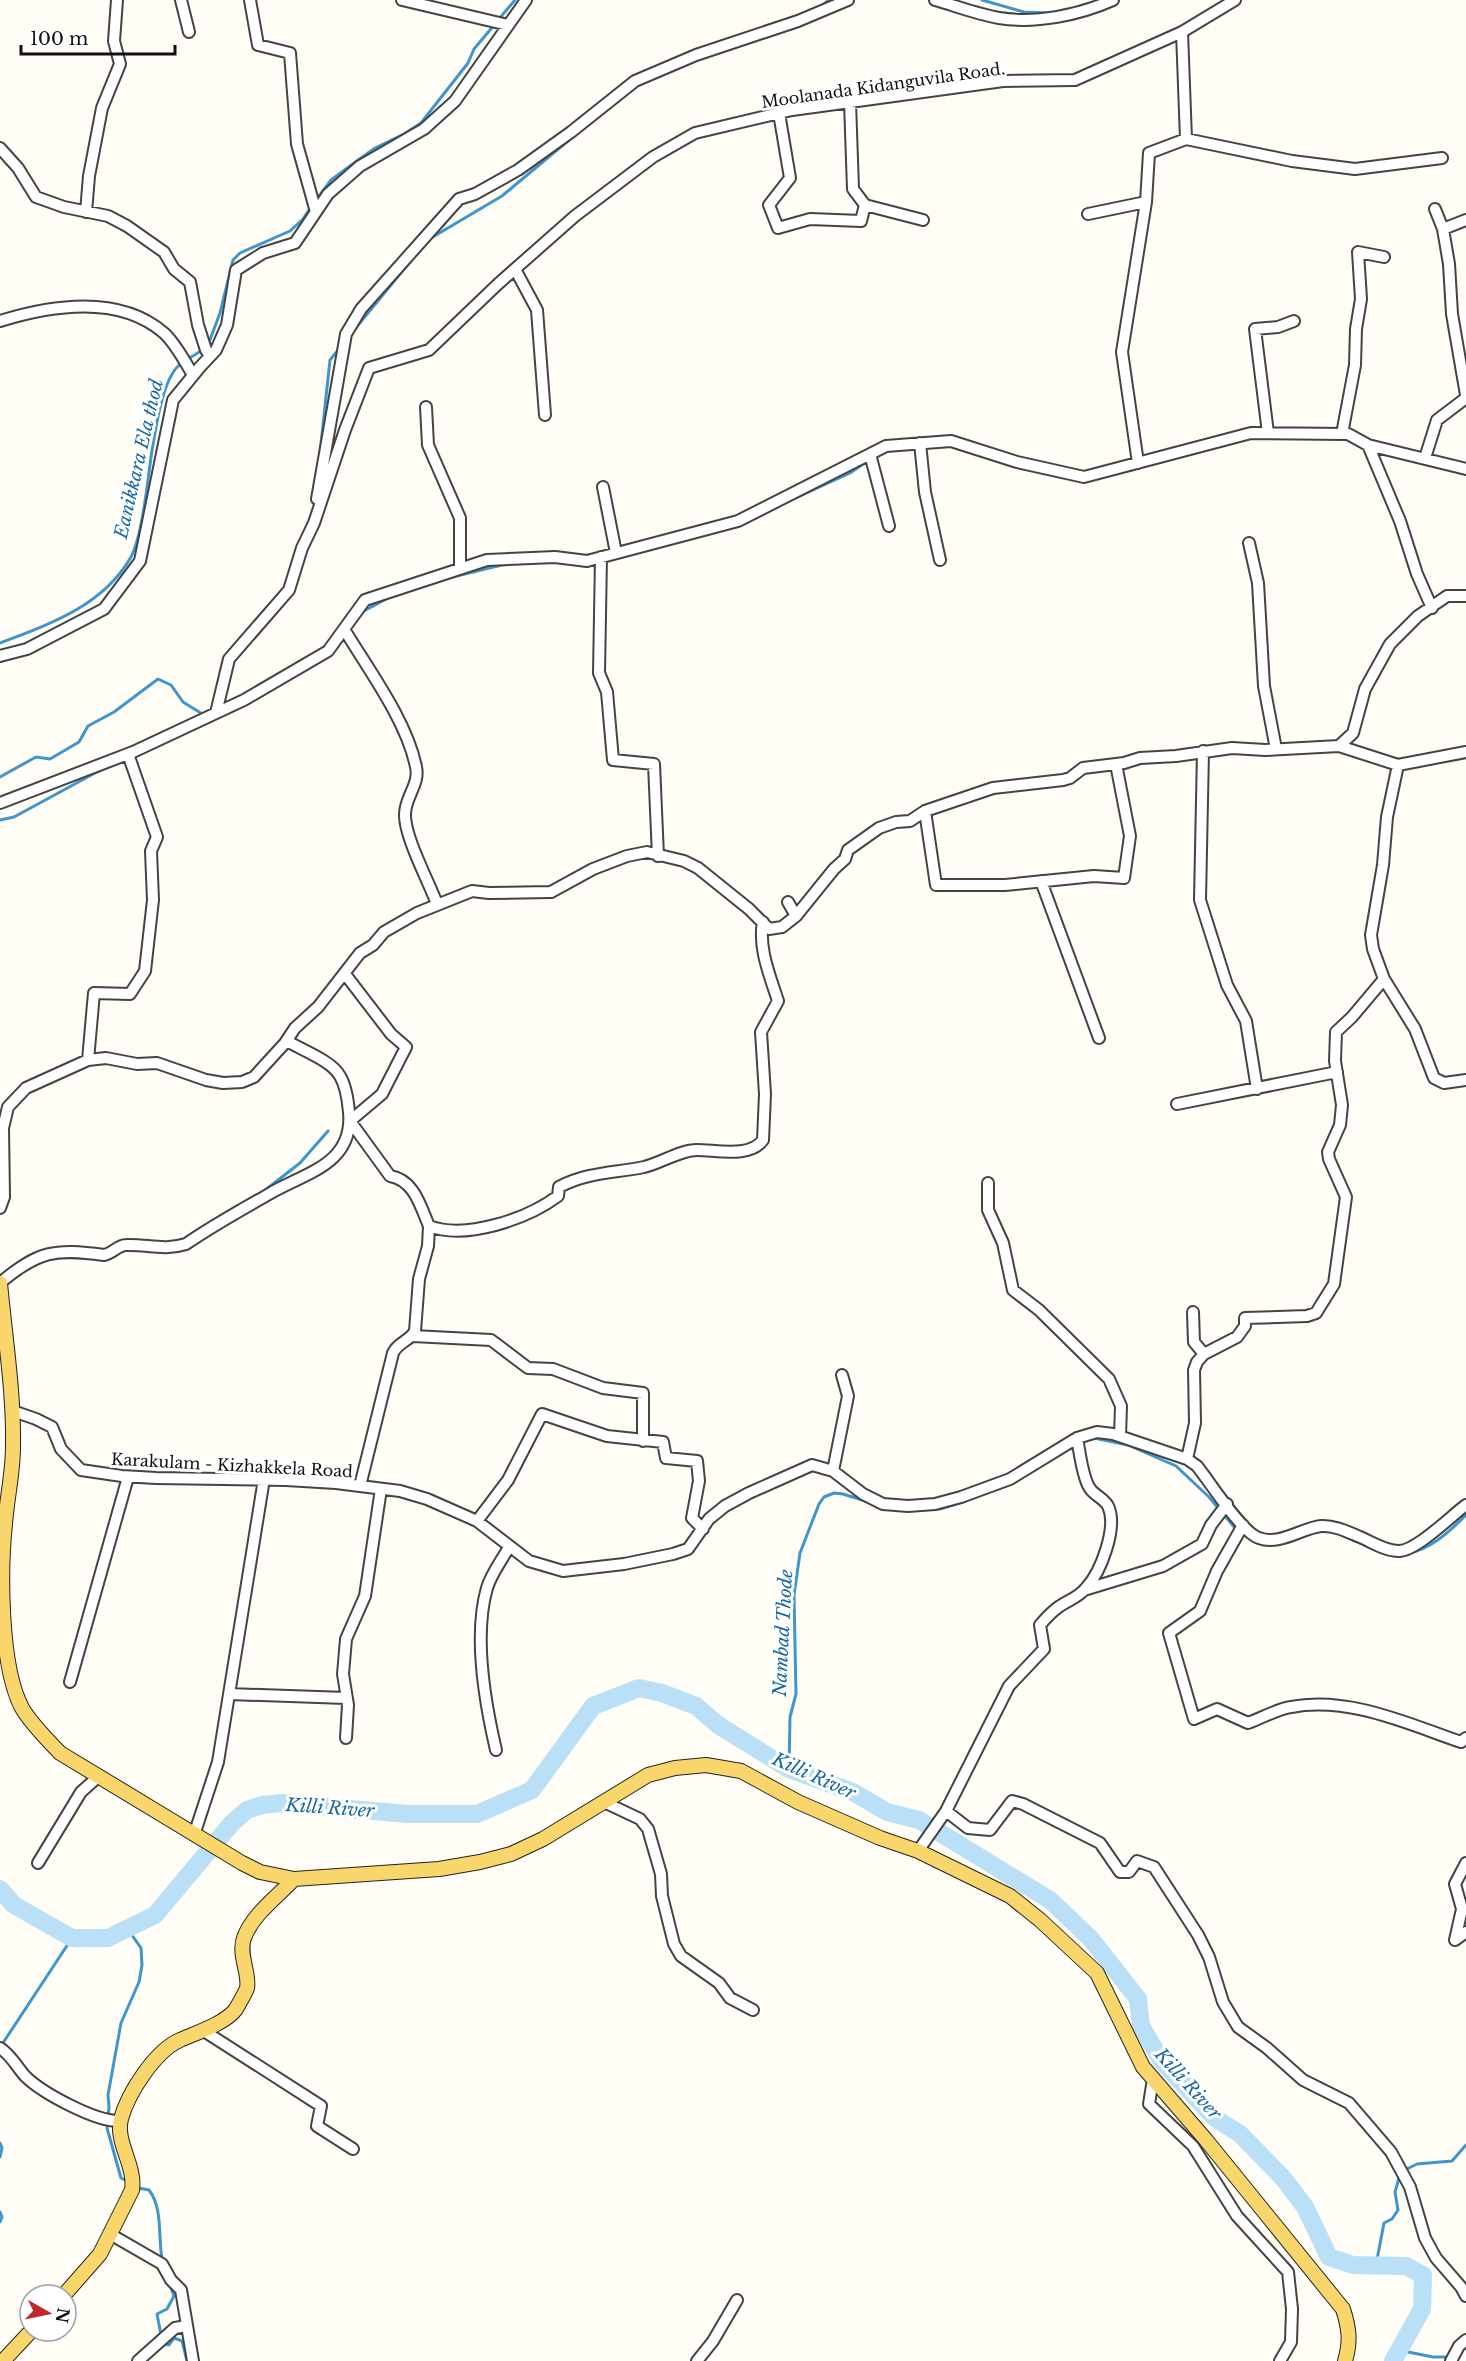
<svg xmlns="http://www.w3.org/2000/svg" width="1466" height="2361" viewBox="0 0 1466 2361" font-family="'Libre Baskerville',serif">
<style>
.lines{fill:none;stroke-linecap:round;stroke-linejoin:round}
.stream{stroke:#3f96cf;stroke-width:3}
.river{stroke:#b9e0f7;stroke-width:18}
.minor-casing{stroke:#444;stroke-width:14}
.major-casing{stroke:#222;stroke-width:16}
.minor{stroke:#fff;stroke-width:10}
.major{stroke:#f9d66b;stroke-width:14}
.labels{text-anchor:middle;dominant-baseline:central;stroke-width:6;stroke-linejoin:round;paint-order:stroke}
.street-label{font-size:16px;fill:#111;stroke:#fff}
.water-label{font-size:18px;font-style:italic;fill:#1768a6;stroke:#fff}
</style>
<rect width="100%" height="100%" fill="#fffdf5"/>
<g class="lines">
<path class="stream" d="M 982,0 L 1024,12 L 1049,13
M 821,6 L 829,0
M 499,19 L 515,0
M 317,199 L 331,180 L 354,163 L 375,148 L 404,134 L 421,123 L 468,63 L 474,49 L 495,24
M 431,238 L 502,196 L 569,140
M 354,330 L 409,263
M 208,345 L 220,313 L 233,260 L 240,253 L 290,231 L 303,219 L 311,207
M 320,453 L 330,360 L 339,349
M 1106,476 L 1135,469
M 776,507 L 850,473 L 869,460
M 448,578 L 506,564
M 362,612 L 388,598
M 0,643 C 50,624 103,606 131,557 C 143,534 148,477 152,450 C 156,427 161,390 174,371 C 180,361 194,357 203,349
M 304,671 L 324,659
M 0,777 L 36,757 L 50,759 L 79,742 L 88,726 L 114,712 L 158,679 L 171,685 L 183,702 L 204,715
M 0,820 L 14,817 L 95,773 L 163,743
M 264,1191 L 300,1163 L 328,1131
M 1094,1438 L 1128,1445 L 1176,1466 L 1209,1497 L 1235,1528 L 1250,1538
M 986,1493 L 1002,1487
M 917,1510 L 940,1509 L 966,1501
M 1344,1536 L 1368,1546
M 1406,1554 C 1430,1550 1449,1532 1466,1515
M 789,1769 L 790,1717 L 796,1694 L 794,1595 L 800,1553 L 819,1504 L 824,1497 L 834,1493 L 843,1494 L 872,1503
M 1,2046 L 72,1938
M 0,2143 L 2,2148 L 0,2157
M 1405,2170 L 1417,2164 L 1452,2161 L 1466,2145
M 127,2181 L 121,2178 L 107,2128 L 109,2107 L 108,2095 L 121,2023 L 139,1982 L 142,1965 L 141,1948 L 127,1928
M 138,2188 L 149,2190 C 163,2208 158,2237 162,2259
M 0,2212 L 2,2217 L 0,2222
M 1376,2265 L 1384,2223 L 1392,2219 L 1398,2210 L 1395,2192 L 1400,2175
M 161,2335 L 157,2314 L 167,2309 L 174,2296 L 170,2285
M 163,2342 L 164,2344 L 169,2345 L 174,2338 L 182,2341 L 187,2361
M 1398,2350 L 1433,2357 L 1450,2357"/>
<path class="river" d="M 0,1889 L 14,1905 L 72,1938 L 108,1938 L 155,1915 L 232,1823 L 247,1810 L 262,1805 L 282,1803 L 408,1814 L 477,1814 L 532,1790 L 593,1706 L 639,1688 L 662,1693 L 696,1706 L 718,1725 L 789,1769 L 853,1792 L 887,1812 L 919,1820 L 1050,1900 L 1091,1939 L 1138,1999 L 1141,2026 L 1161,2060 L 1215,2118 L 1240,2134 L 1283,2178 L 1305,2207 L 1329,2257 L 1353,2265 L 1406,2266 L 1423,2275 L 1422,2309 L 1393,2361"/>
<g class="minor-casing">
<path id="minor" d="M 181,0 L 189,32
M 250,0 L 258,45 L 290,53 L 297,144 L 316,212
M 402,0 L 508,25
M 935,0 C 956,6 977,14 999,18 C 1036,24 1079,15 1113,0
M 1182,32 L 1186,139
M 850,102 L 853,189 L 865,205 L 923,220
M 779,113 L 790,178 L 769,205 L 778,228 L 810,219 L 861,221 L 865,205
M 0,148 L 18,168 L 36,197 L 64,207 L 108,216 L 127,226 L 164,252 L 174,269 L 190,282 L 198,325 L 206,350 L 210,356
M 1146,202 L 1149,153 L 1186,139 L 1292,161 L 1355,169 L 1442,158
M 1435,209 L 1443,229 L 1449,264 L 1452,314 L 1466,395
M 86,212 L 89,176 L 102,108 L 120,64 L 114,41 L 117,0
M 1088,214 L 1146,202 L 1122,352 L 1138,463
M 1443,229 L 1466,220
M 515,269 L 537,310 L 545,415
M 0,321 C 52,305 119,294 164,333 C 176,344 185,362 193,375
M 426,407 L 428,445 L 460,518 L 460,569
M 1268,433 L 1255,329 L 1278,327 L 1294,321
M 1342,434 L 1355,365 L 1356,329 L 1361,299 L 1358,252 L 1384,257
M 920,443 L 925,492 L 940,560
M 1368,445 L 1466,469
M 870,454 L 889,526
M 1425,458 L 1437,420 L 1466,398
M 603,487 L 616,553
M 317,499 L 346,334 L 361,309 L 459,199 L 475,194 L 518,170 L 571,132 L 635,81 L 696,55 L 798,21 L 848,0
M 1249,543 L 1258,583 L 1264,686 L 1276,749
M 601,557 L 599,673 L 607,692 L 613,760 L 654,764 L 658,856
M 344,629 C 368,669 407,721 416,767 C 420,784 405,797 405,814 C 404,836 429,882 437,904
M 0,656 L 27,649 L 104,609 L 140,561 L 173,400 L 200,367 L 216,350 L 227,325 L 236,270 L 263,253 L 295,243 L 328,194 L 360,166 L 424,129 L 455,101 L 526,0
M 216,713 L 229,659 L 289,590 L 302,548 L 314,523 L 345,430 L 369,368 L 429,350 L 498,284 L 575,216 L 653,157 L 695,133 L 792,110 L 1003,81 L 1075,80 L 1182,32 L 1235,0
M 1339,746 L 1353,733 L 1365,689 L 1390,644 L 1418,616 L 1447,596 L 1466,596
M 1203,751 L 1200,900 L 1227,985 L 1246,1021 L 1257,1089
M 0,803 L 133,752 L 244,700 L 328,651 L 365,600 L 487,560 L 555,557 L 587,561 L 738,521 L 886,446 L 951,441 L 1017,462 L 1084,477 L 1251,433 L 1348,434 L 1368,445 L 1400,521 L 1417,574 L 1432,608
M 925,811 L 936,885 L 1005,885 L 1094,876 L 1124,878 L 1130,836 L 1116,764
M 1041,881 L 1099,1038
M 788,902 L 796,916
M 345,974 L 391,1034 L 406,1047 L 382,1094 L 350,1121 L 390,1176 C 414,1180 420,1205 429,1226
M 1384,979 L 1415,1029 L 1434,1078 L 1444,1083 L 1466,1080
M 88,1060 L 94,993 L 130,994 L 145,971 L 153,900 L 151,851 L 157,837 L 128,754
M 1177,1104 L 1337,1072
M 988,1183 L 988,1210 L 1003,1243 L 1013,1290 L 1039,1310 L 1109,1379 L 1121,1406 L 1120,1436
M 0,1208 L 4,1197 L 3,1128 L 8,1107 L 26,1088 L 88,1060 L 106,1058 L 137,1064 L 157,1063 L 206,1080 L 223,1083 L 242,1082 L 254,1077 L 285,1043 L 295,1028 L 318,1007 L 360,953 L 373,945 L 384,932 L 417,913 L 472,891 L 489,893 L 551,892 L 593,869 L 627,856 L 647,852 L 684,861 L 698,868 L 749,909 L 769,929 L 782,927 L 796,916 L 834,869 L 845,859 L 848,850 L 879,828 L 896,822 L 910,821 L 925,811 L 993,788 L 1063,780 L 1070,778 L 1083,768 L 1124,763 L 1140,758 L 1176,756 L 1232,748 L 1265,750 L 1339,746 L 1398,765 L 1466,752
M 0,1283 C 38,1251 55,1248 104,1255 C 112,1254 118,1245 126,1245 C 147,1244 164,1251 186,1244 C 212,1226 241,1210 269,1194 C 304,1173 354,1165 349,1112 C 348,1101 346,1086 340,1076 C 332,1061 302,1050 287,1041
M 1193,1312 L 1194,1342 L 1204,1354
M 413,1336 L 491,1340 L 528,1368 L 553,1369 L 603,1388 L 643,1393 L 643,1441
M 13,1411 L 36,1419 L 52,1427 L 61,1449 L 81,1470 L 122,1476 L 156,1478 L 286,1480 L 336,1483 L 400,1491 L 427,1499 L 477,1521 L 529,1561 L 563,1571 L 624,1564 L 673,1554 L 688,1549 L 709,1519 L 725,1506 L 749,1493 L 812,1465 L 833,1471 L 863,1494 L 883,1504 L 908,1506 L 935,1504 L 961,1497 L 1010,1479 L 1077,1438 L 1097,1432 L 1113,1434 L 1187,1459 L 1197,1466 C 1210,1482 1242,1533 1259,1538 C 1279,1546 1302,1528 1321,1526 C 1334,1525 1348,1532 1360,1537 C 1372,1542 1385,1551 1399,1551 C 1416,1551 1451,1516 1466,1505
M 1187,1459 L 1195,1423 L 1194,1370 L 1197,1362 L 1204,1354 L 1237,1337 L 1245,1326 L 1245,1318 L 1307,1316 L 1316,1313 L 1334,1284 L 1346,1197 L 1329,1159 L 1328,1152 L 1340,1125 L 1342,1105 L 1335,1061 L 1336,1032 L 1352,1017 L 1384,979 L 1373,949 L 1371,935 L 1383,865 L 1387,817 L 1398,765
M 833,1471 L 848,1396 L 842,1375
M 360,1486 L 393,1353 C 398,1342 410,1341 415,1331 L 419,1279 L 428,1246 L 429,1226 C 466,1240 527,1219 558,1196 L 559,1187 C 587,1172 615,1173 644,1167 C 661,1163 680,1150 697,1150 C 717,1150 750,1158 763,1140 L 765,1094 L 761,1032 L 778,1001 C 770,976 758,948 763,922
M 477,1521 L 508,1480 L 542,1414 L 607,1436 L 663,1442 L 666,1458 L 697,1461 L 699,1481 L 692,1518 L 703,1529
M 1243,1525 L 1217,1571 L 1200,1611 L 1169,1633 L 1194,1719 L 1217,1709 L 1248,1723 C 1262,1718 1277,1709 1291,1707 C 1349,1696 1408,1724 1461,1742 L 1466,1738
M 1084,1590 L 1163,1566 L 1202,1544 L 1211,1525 L 1227,1504
M 70,1682 L 128,1477
M 229,1694 L 346,1698
M 346,1738 L 348,1705 L 343,1674 L 346,1639 L 365,1596 L 381,1489
M 496,1750 C 485,1703 473,1636 487,1588 C 491,1574 502,1560 509,1547
M 604,1802 L 640,1819 L 648,1829 L 661,1874 L 662,1896 L 674,1944 L 681,1956 L 719,1983 L 730,1998 L 753,2010
M 946,1811 L 968,1828 L 990,1830 L 1012,1801 L 1023,1804 L 1100,1843 L 1120,1872 L 1129,1872 L 1137,1861 L 1154,1867 L 1198,1935 L 1209,1957 L 1223,2002 L 1238,2027 L 1267,2048 L 1303,2080 L 1349,2103 L 1391,2152 L 1410,2187 L 1425,2238 L 1436,2258 L 1461,2287 L 1466,2296
M 194,1835 L 218,1762 L 264,1479
M 918,1851 L 946,1811 L 1009,1686 L 1044,1649 L 1040,1625 C 1046,1618 1052,1611 1060,1606 C 1069,1600 1079,1597 1086,1588 C 1101,1572 1118,1527 1108,1506 C 1104,1498 1093,1495 1089,1487 C 1082,1475 1080,1453 1077,1438
M 38,1863 L 81,1792 L 99,1776
M 1466,1863 L 1455,1884 L 1462,1909 L 1455,1940 L 1466,1932
M 204,2031 L 321,2106 L 317,2126 L 353,2149
M 0,2048 C 11,2055 17,2067 25,2076 C 42,2093 96,2122 120,2121
M 1153,2079 L 1149,2104 L 1193,2146 L 1237,2216 L 1288,2272 L 1292,2309 L 1291,2342 L 1280,2361
M 110,2234 L 162,2264 L 171,2280 L 181,2290 L 193,2361
M 138,2361 L 175,2328 L 186,2326
M 697,2361 L 713,2341 L 737,2300
M 1451,2361 L 1459,2346 L 1466,2340"/>
</g>
<g class="major-casing">
<path id="major" d="M 0,1283 C 5,1338 14,1392 13,1447 C 13,1472 7,1498 5,1524 C 0,1571 0,1667 22,1708 C 32,1725 47,1739 60,1753 L 242,1863 L 260,1872 L 294,1879 L 439,1869 L 480,1862 L 511,1854 L 543,1839 L 648,1775 L 675,1768 L 706,1765 L 741,1771 L 798,1802 L 880,1838 L 918,1851 L 1010,1896 L 1040,1920 L 1097,1973 L 1143,2067 L 1206,2140 L 1343,2309 C 1349,2328 1351,2341 1345,2361
M 64,2295 L 100,2254 L 132,2190 C 136,2166 115,2142 121,2119 C 128,2093 155,2051 180,2040 C 196,2033 226,2023 236,2009 C 239,2003 245,1994 247,1988 C 250,1974 238,1954 244,1938 C 252,1915 277,1897 294,1879
M 3,2361 L 31,2331"/>
</g>
<use href="#minor" class="minor"/>
<use href="#major" class="major"/>
</g>
<g class="labels">
<g class="street-label">
<text transform="translate(883 85) rotate(-8)">Moolanada Kidanguvila Road.</text>
<text transform="translate(232 1465) rotate(3)">Karakulam - Kizhakkela Road</text>
</g>
<g class="water-label">
<text transform="translate(139 459) rotate(-77)">Eanikkara Ela thod</text>
<text transform="translate(783 1633) rotate(-87)">Nambad Thode</text>
<text transform="translate(814 1776) rotate(24)">Killi River</text>
<text transform="translate(330 1808) rotate(4)">Killi River</text>
<text transform="translate(1188 2084) rotate(48)">Killi River</text>
</g>
</g>
<g transform="translate(48 2313) rotate(99)"><circle r="28" fill="#ffffff" stroke="#a0a0a0" stroke-width="1.5"/>
<path d="M0-4.5L10 22L0 15L-10 22Z" fill="#c4262e"/>
<text y="-9" font-size="16" font-weight="bold" text-anchor="middle" fill="#111111">N</text>
</g>
<path d="M21 45v9h154v-9" fill="none" stroke="#111111" stroke-width="3"/>
<text x="30" y="45" font-size="18" fill="#111111" stroke="#ffffff" stroke-width="4.5" paint-order="stroke">100 m</text>
</svg>
